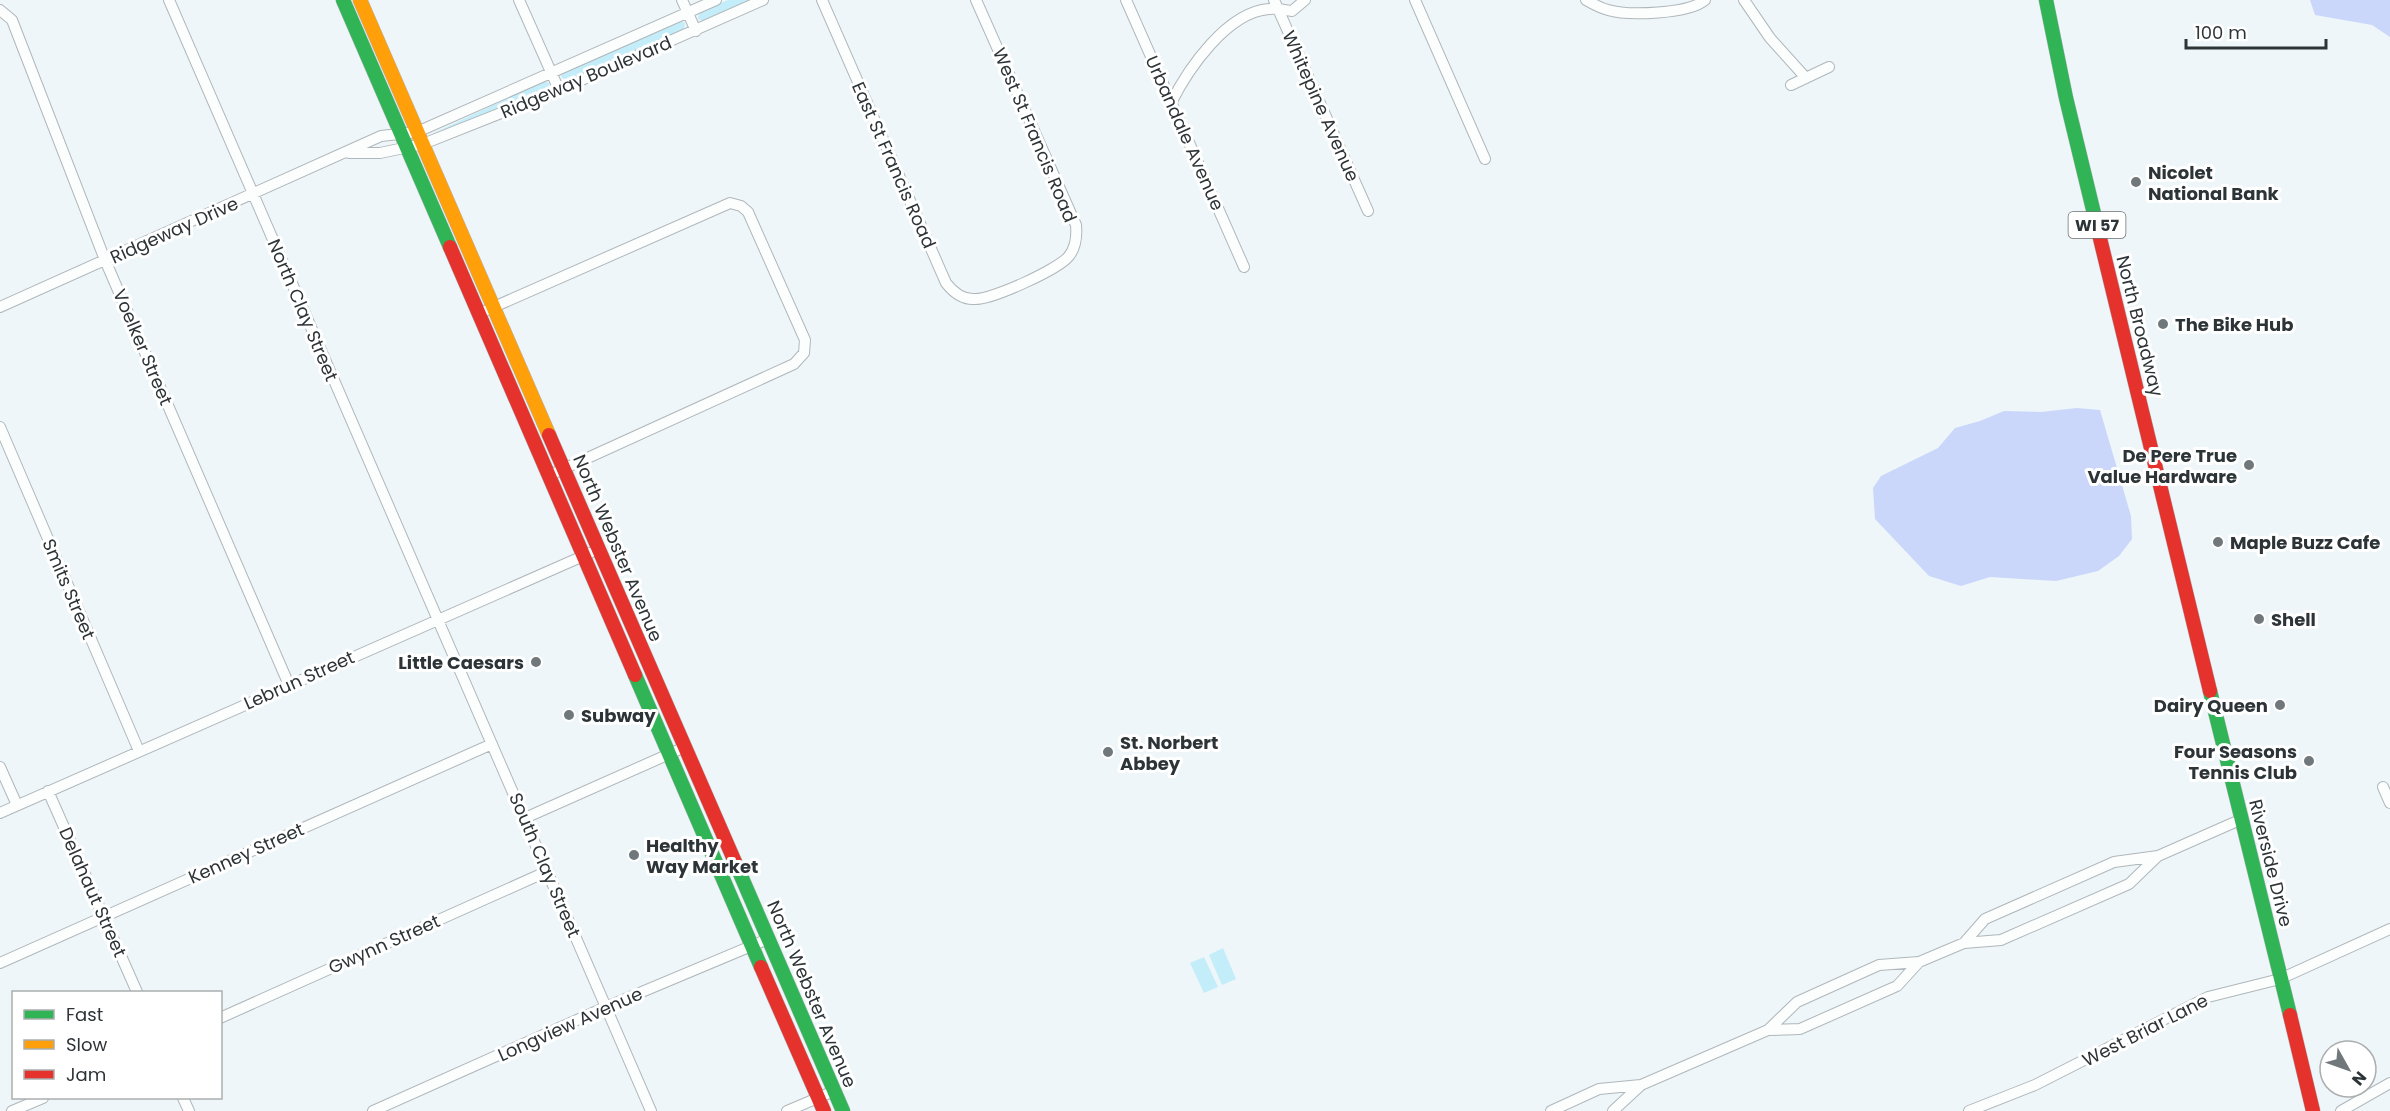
<svg xmlns="http://www.w3.org/2000/svg" width="2390" height="1111" viewBox="0 0 2390 1111" font-family="Poppins,sans-serif">
<style>
.green{fill:#c4edfa}
.water{fill:#cad7fa}
.lines{fill:none;stroke-linecap:round;stroke-linejoin:round}
.street-casing{stroke:#b0b7ba;stroke-width:12}
.fast-casing{stroke:#b0b7ba;stroke-width:15}
.slow-casing{stroke:#b0b7ba;stroke-width:15}
.jam-casing{stroke:#b0b7ba;stroke-width:15}
.street{stroke:#fcfefe;stroke-width:10}
.fast{stroke:#30b455;stroke-width:14}
.slow{stroke:#ff9f0a;stroke-width:14}
.jam{stroke:#e5322d;stroke-width:14}
.poi-dot{fill:#71787b;stroke:#fff;stroke-width:2}
.labels{text-anchor:middle;dominant-baseline:central;stroke-width:6;stroke-linejoin:round;paint-order:stroke}
.shield{fill:#fff;stroke:#6c7173;stroke-width:1.5}
.shield-label{font-size:16px;font-weight:bold;fill:#2d3437}
.street-label{font-size:18px;fill:#2d3437;stroke:#fff}
.poi-label{font-size:18px;font-weight:bold;fill:#2d3437;stroke:#fff;text-anchor:start}
</style>
<rect width="100%" height="100%" fill="#eef6f9"/>
<path class="green" d="M 728,0 L 749,0 L 703,21 L 698,19 L 699,13 Z
M 680,21 L 685,23 L 684,29 L 567,81 L 561,77 L 563,73 Z
M 544,81 L 549,83 L 548,90 L 430,135 Z
M 1223,948 L 1236,979 L 1222,985 L 1209,955 Z
M 1204,957 L 1218,987 L 1204,993 L 1190,963 Z"/>
<path class="water" d="M 2310,0 L 2390,0 L 2390,37 L 2372,25 L 2315,15 Z
M 2077,408 L 2100,410 L 2131,516 L 2132,539 L 2119,556 L 2098,571 L 2056,581 L 1990,577 L 1961,586 L 1929,576 L 1875,519 L 1873,488 L 1881,476 L 1938,448 L 1955,428 L 1980,421 L 2004,411 L 2041,412 Z"/>
<g class="lines">
<g class="street-casing">
<path id="street" d="M 169,0 L 651,1111
M 519,0 L 559,90
M 682,0 L 696,31
M 822,0 L 946,283 C 953,292 962,299 973,299 C 990,301 1059,269 1069,256 C 1076,247 1077,236 1076,225 L 976,0
M 1126,0 L 1244,267
M 1274,0 L 1368,211
M 1415,0 L 1485,159
M 1586,0 C 1593,4 1600,8 1608,10 C 1628,16 1689,14 1705,0
M 1744,0 L 1770,38 L 1806,78
M 0,10 L 12,20 L 105,260 L 289,685
M 1791,85 L 1829,67
M 1171,103 C 1188,69 1227,12 1269,9 C 1276,8 1284,10 1292,11 L 1305,0
M 349,153 L 380,153 L 423,144 L 559,90 L 763,0
M 0,307 L 381,136 L 417,132 L 716,0
M 478,314 L 730,203 L 741,206 L 748,212 L 805,340 L 804,353 L 794,364 L 548,476
M 0,427 L 139,751
M 0,767 L 17,805
M 2383,787 L 2390,803
M 48,791 L 137,992
M 0,813 L 590,553
M 525,818 L 685,747
M 1964,943 L 1985,919 L 2114,862 L 2158,856
M 0,963 L 492,744
M 220,1018 L 548,871
M 1768,1030 L 1797,1002 L 1879,965 L 1919,962
M 183,1098 L 189,1111
M 12,1111 L 43,1098
M 373,1111 L 606,1007 L 768,939
M 787,1111 L 834,1091
M 1551,1111 L 1599,1089 L 1641,1085
M 1613,1111 L 1641,1085 L 1768,1030 L 1800,1029 L 1897,986 L 1919,962 L 1964,943 L 2001,940 L 2129,884 L 2158,856 L 2242,819
M 1969,1111 L 2035,1085 L 2208,997 L 2280,979 L 2390,929
M 2341,1111 L 2390,1083"/>
</g>
<g class="fast-casing">
<path id="fast" d="M 343,0 L 450,247
M 2046,0 L 2066,98 L 2097,226
M 635,675 L 761,967
M 2210,691 L 2290,1015
M 735,862 L 843,1111"/>
</g>
<g class="slow-casing">
<path id="slow" d="M 360,0 L 549,435"/>
</g>
<g class="jam-casing">
<path id="jam" d="M 2097,226 L 2210,691
M 450,247 L 635,675
M 549,435 L 735,862
M 761,967 L 824,1111
M 2290,1015 L 2313,1111"/>
</g>
<use href="#street" class="street"/>
<use href="#fast" class="fast"/>
<use href="#slow" class="slow"/>
<use href="#jam" class="jam"/>
</g>
<g class="poi-dot">
<circle cx="2136" cy="182" r="6"/>
<circle cx="2163" cy="324" r="6"/>
<circle cx="2249" cy="465" r="6"/>
<circle cx="2218" cy="542" r="6"/>
<circle cx="2259" cy="619" r="6"/>
<circle cx="536" cy="662" r="6"/>
<circle cx="2280" cy="705" r="6"/>
<circle cx="569" cy="715" r="6"/>
<circle cx="1108" cy="752" r="6"/>
<circle cx="2309" cy="761" r="6"/>
<circle cx="634" cy="855" r="6"/>
</g>
<g class="labels">
<rect class="shield" x="2068.5" y="212" width="57" height="26" rx="4.5"/>
<g class="shield-label">
<text x="2097" y="225">WI 57</text>
</g>
<g class="street-label">
<text transform="translate(586 77) rotate(-23)">Ridgeway Boulevard</text>
<text transform="translate(1321 106) rotate(66)">Whitepine Avenue</text>
<text transform="translate(1185 133) rotate(66)">Urbandale Avenue</text>
<text transform="translate(1035 135) rotate(67)">West St Francis Road</text>
<text transform="translate(894 165) rotate(66)">East St Francis Road</text>
<text transform="translate(174 230) rotate(-24)">Ridgeway Drive</text>
<text transform="translate(303 310) rotate(67)">North Clay Street</text>
<text transform="translate(2140 326) rotate(76)">North Broadway</text>
<text transform="translate(143 347) rotate(67)">Voelker Street</text>
<text transform="translate(618 548) rotate(67)">North Webster Avenue</text>
<text transform="translate(69 589) rotate(67)">Smits Street</text>
<text transform="translate(299 680) rotate(-24)">Lebrun Street</text>
<text transform="translate(246 853) rotate(-24)">Kenney Street</text>
<text transform="translate(2271 863) rotate(76)">Riverside Drive</text>
<text transform="translate(545 865) rotate(67)">South Clay Street</text>
<text transform="translate(93 892) rotate(66)">Delahaut Street</text>
<text transform="translate(384 944) rotate(-24)">Gwynn Street</text>
<text transform="translate(812 994) rotate(67)">North Webster Avenue</text>
<text transform="translate(570 1024) rotate(-24)">Longview Avenue</text>
<text transform="translate(2145 1030) rotate(-27)">West Briar Lane</text>
</g>
<g class="poi-label">
<text x="2148" y="172">Nicolet<tspan x="2148" dy="21">National Bank</tspan></text>
<text x="2175" y="324">The Bike Hub</text>
<text x="2237" y="455" text-anchor="end">De Pere True<tspan x="2237" dy="21">Value Hardware</tspan></text>
<text x="2230" y="542">Maple Buzz Cafe</text>
<text x="2271" y="619">Shell</text>
<text x="524" y="662" text-anchor="end">Little Caesars</text>
<text x="2268" y="705" text-anchor="end">Dairy Queen</text>
<text x="581" y="715">Subway</text>
<text x="1120" y="742">St. Norbert<tspan x="1120" dy="21">Abbey</tspan></text>
<text x="2297" y="751" text-anchor="end">Four Seasons<tspan x="2297" dy="21">Tennis Club</tspan></text>
<text x="646" y="845">Healthy<tspan x="646" dy="21">Way Market</tspan></text>
</g>
</g>
<rect x="12" y="991" width="210" height="108" fill="#ffffff" stroke="#abaeaf" stroke-width="1.5"/>
<rect x="24" y="1010" width="30" height="9" fill="#30b455" stroke="#abaeaf" stroke-width="1.5"/>
<text x="66" y="1021" font-size="18" fill="#2d3437">Fast</text>
<rect x="24" y="1040" width="30" height="9" fill="#ff9f0a" stroke="#abaeaf" stroke-width="1.5"/>
<text x="66" y="1051" font-size="18" fill="#2d3437">Slow</text>
<rect x="24" y="1070" width="30" height="9" fill="#e5322d" stroke="#abaeaf" stroke-width="1.5"/>
<text x="66" y="1081" font-size="18" fill="#2d3437">Jam</text>
<g transform="translate(2348 1069) rotate(130)"><circle r="28" fill="#ffffff" stroke="#abaeaf" stroke-width="1.5"/>
<path d="M0-4.5L10 22L0 15L-10 22Z" fill="#71787b"/>
<text y="-9" font-size="16" font-weight="bold" text-anchor="middle" fill="#2d3437">N</text>
</g>
<path d="M2186 39v9h140v-9" fill="none" stroke="#2d3437" stroke-width="3"/>
<text x="2195" y="39" font-size="18" fill="#2d3437" stroke="#ffffff" stroke-width="4.5" paint-order="stroke">100 m</text>
</svg>
